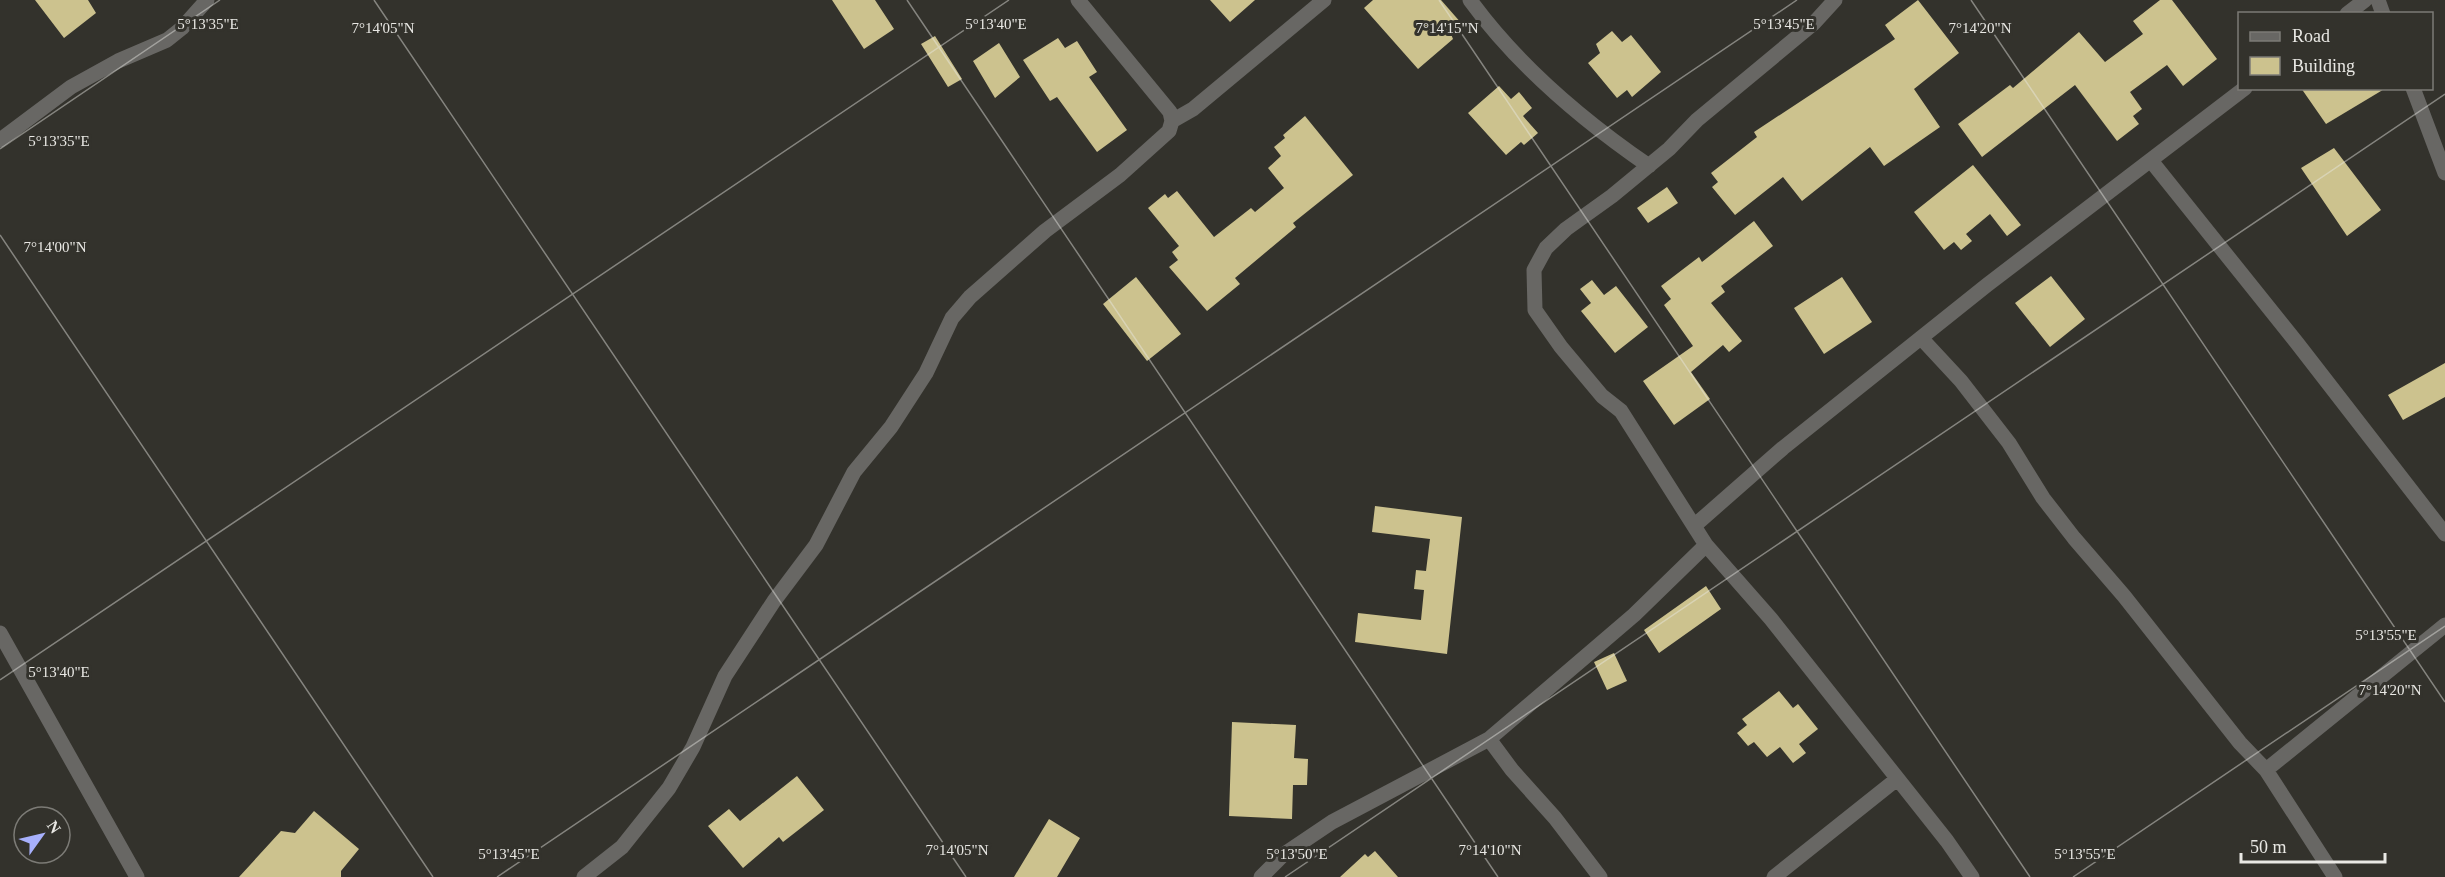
<svg xmlns="http://www.w3.org/2000/svg" width="2445" height="877" viewBox="0 0 2445 877" font-family="'Times New Roman',serif">
<style>
.building{fill:#ccc28e}
.lines{fill:none;stroke-linecap:round;stroke-linejoin:round}
.minor{stroke:#686764;stroke-width:15}
.ticks{fill:none;stroke:#e9e8e4;stroke-width:1.5;stroke-opacity:0.45}
.ticks-label{font-size:15px;text-anchor:middle;fill:#e9e8e4;stroke:#33322c;stroke-width:6;stroke-linejoin:round;paint-order:stroke}
</style>
<rect width="100%" height="100%" fill="#33322c"/>
<path class="building" d="M 35,0 L 88,0 L 96,13 L 64,38 Z
M 832,0 L 875,0 L 894,29 L 864,49 Z
M 1210,0 L 1255,0 L 1230,22 Z
M 1373,0 L 1441,0 L 1462,24 L 1451,34 L 1453,39 L 1418,69 L 1364,8 Z
M 1918,0 L 1959,53 L 1914,89 L 1940,127 L 1884,166 L 1870,147 L 1802,201 L 1783,177 L 1735,215 L 1712,187 L 1718,182 L 1711,173 L 1757,137 L 1754,132 L 1895,39 L 1885,25 Z
M 2160,0 L 2172,0 L 2217,59 L 2183,86 L 2167,65 L 2130,92 L 2142,109 L 2133,116 L 2139,124 L 2117,141 L 2075,85 L 1982,157 L 1958,124 L 2010,85 L 2013,88 L 2079,32 L 2105,62 L 2143,34 L 2133,21 Z
M 1612,31 L 1622,42 L 1631,35 L 1661,72 L 1632,97 L 1627,90 L 1617,98 L 1588,63 L 1600,53 L 1596,44 Z
M 935,36 L 962,79 L 948,87 L 921,44 Z
M 1058,38 L 1065,48 L 1077,41 L 1097,72 L 1089,77 L 1127,130 L 1097,152 L 1057,97 L 1050,101 L 1023,60 Z
M 999,43 L 1020,77 L 995,98 L 973,61 Z
M 1499,86 L 1511,99 L 1519,92 L 1532,108 L 1523,116 L 1538,133 L 1524,145 L 1521,142 L 1506,155 L 1468,113 Z
M 2301,88 L 2386,88 L 2326,124 Z
M 1305,116 L 1353,175 L 1293,223 L 1296,227 L 1235,278 L 1240,284 L 1207,311 L 1169,267 L 1178,260 L 1172,252 L 1179,246 L 1148,208 L 1165,194 L 1168,198 L 1177,191 L 1214,237 L 1251,208 L 1255,212 L 1284,188 L 1268,168 L 1281,156 L 1274,147 L 1285,138 L 1283,135 Z
M 2334,148 L 2381,210 L 2347,236 L 2301,168 Z
M 1973,165 L 2021,225 L 2007,236 L 1990,214 L 1966,234 L 1972,241 L 1961,250 L 1954,242 L 1944,250 L 1914,212 Z
M 1667,187 L 1678,203 L 1648,223 L 1637,208 Z
M 1754,221 L 1773,246 L 1721,286 L 1725,292 L 1711,303 L 1742,341 L 1729,352 L 1723,345 L 1691,372 L 1710,399 L 1674,425 L 1643,381 L 1693,346 L 1664,305 L 1671,299 L 1661,286 L 1699,257 L 1702,262 Z
M 2051,276 L 2085,319 L 2050,347 L 2015,303 Z
M 1136,277 L 1181,334 L 1147,361 L 1103,304 Z
M 1842,277 L 1872,322 L 1824,354 L 1794,308 Z
M 1592,280 L 1604,295 L 1616,286 L 1648,327 L 1615,353 L 1581,311 L 1591,303 L 1580,289 Z
M 2445,363 L 2445,397 L 2403,420 L 2388,395 Z
M 1375,506 L 1462,517 L 1447,654 L 1355,642 L 1358,613 L 1421,620 L 1424,590 L 1414,589 L 1416,570 L 1426,571 L 1430,539 L 1372,532 Z
M 1706,586 L 1721,609 L 1659,653 L 1644,630 Z
M 1614,653 L 1627,681 L 1607,690 L 1594,662 Z
M 1779,691 L 1793,708 L 1798,704 L 1818,729 L 1799,744 L 1806,753 L 1793,763 L 1780,747 L 1767,757 L 1754,742 L 1748,746 L 1737,733 L 1747,725 L 1742,719 Z
M 1232,722 L 1296,725 L 1294,758 L 1308,759 L 1307,785 L 1293,785 L 1292,819 L 1229,816 Z
M 797,776 L 824,810 L 783,842 L 779,837 L 743,868 L 708,826 L 729,809 L 740,821 Z
M 314,811 L 359,849 L 341,871 L 341,877 L 239,877 L 281,831 L 295,833 Z
M 1049,819 L 1080,838 L 1057,877 L 1014,877 Z
M 1375,851 L 1398,877 L 1340,877 L 1365,854 L 1368,857 Z"/>
<g class="lines">
<path class="minor" d="M 1470,0 C 1518,66 1582,120 1649,166
M 1835,0 L 1814,23 L 1697,120 L 1669,149 L 1612,196 L 1566,229 L 1546,248 L 1534,270 L 1535,310 L 1561,347 L 1602,396 L 1621,411 L 1706,545 L 1771,619 L 1947,841 L 1972,877
M 2378,0 L 2383,14
M 2347,14 L 2365,0
M 2413,88 L 2445,173
M 1172,121 L 1193,109 L 1324,0
M 0,140 L 71,87 L 118,61 L 167,40 L 182,28 L 207,0
M 2152,162 L 2297,343 L 2445,534
M 1922,339 L 1961,381 L 2009,443 L 2043,498 L 2074,538 L 2124,596 L 2240,743 L 2266,770 L 2335,877
M 1694,526 L 1783,448 L 1987,285 L 2245,88
M 0,633 L 137,877
M 2266,770 L 2445,625
M 584,877 L 622,847 L 669,788 L 693,747 L 725,676 L 774,601 L 816,545 L 854,472 L 891,427 L 926,373 L 952,318 L 970,297 L 1045,231 L 1120,175 L 1169,131 L 1172,121 L 1170,112 L 1078,0
M 1261,877 L 1283,855 L 1332,822 L 1489,739
M 1600,877 L 1555,818 L 1512,770 L 1489,739 L 1634,615 L 1706,545
M 1774,877 L 1897,779"/>
</g>
<path class="ticks" d="M 374,0 L 966,877M 907,0 L 1498,877M 1439,0 L 2030,877M 1971,0 L 2445,702M 0,149 L 220,0M 0,235 L 433,877M 0,680 L 1009,0M 497,877 L 1797,0M 1285,877 L 2445,94M 2073,877 L 2445,626"/>
<g class="ticks-label">
<text x="208" y="29">5°13'35"E</text>
<text x="996" y="29">5°13'40"E</text>
<text x="1784" y="29">5°13'45"E</text>
<text x="1447" y="33">7°14'15"N</text>
<text x="1980" y="33">7°14'20"N</text>
<text x="383" y="33">7°14'05"N</text>
<text x="59" y="146">5°13'35"E</text>
<text x="55" y="252">7°14'00"N</text>
<text x="2386" y="640">5°13'55"E</text>
<text x="59" y="677">5°13'40"E</text>
<text x="2390" y="695">7°14'20"N</text>
<text x="957" y="855">7°14'05"N</text>
<text x="1490" y="855">7°14'10"N</text>
<text x="509" y="859">5°13'45"E</text>
<text x="1297" y="859">5°13'50"E</text>
<text x="2085" y="859">5°13'55"E</text>
</g>
<rect x="2238" y="12" width="195" height="78" fill="#33322c" stroke="#7c7b76" stroke-width="1.5"/>
<rect x="2250" y="32" width="30" height="9" fill="#686764" stroke="#7c7b76" stroke-width="1.5"/>
<text x="2292" y="42" font-size="18" fill="#e9e8e4">Road</text>
<rect x="2250" y="57" width="30" height="18" fill="#ccc28e" stroke="#7c7b76" stroke-width="1.5"/>
<text x="2292" y="72" font-size="18" fill="#e9e8e4">Building</text>
<g transform="translate(42 835) rotate(56)"><circle r="28" fill="#33322c" stroke="#7c7b76" stroke-width="1.5"/>
<path d="M0-4.5L10 22L0 15L-10 22Z" fill="#a7b0fc"/>
<text y="-9" font-size="16" font-weight="bold" text-anchor="middle" fill="#e9e8e4">N</text>
</g>
<path d="M2241 853v9h144v-9" fill="none" stroke="#e9e8e4" stroke-width="3"/>
<text x="2250" y="853" font-size="18" fill="#e9e8e4" stroke="#33322c" stroke-width="4.5" paint-order="stroke">50 m</text>
</svg>
